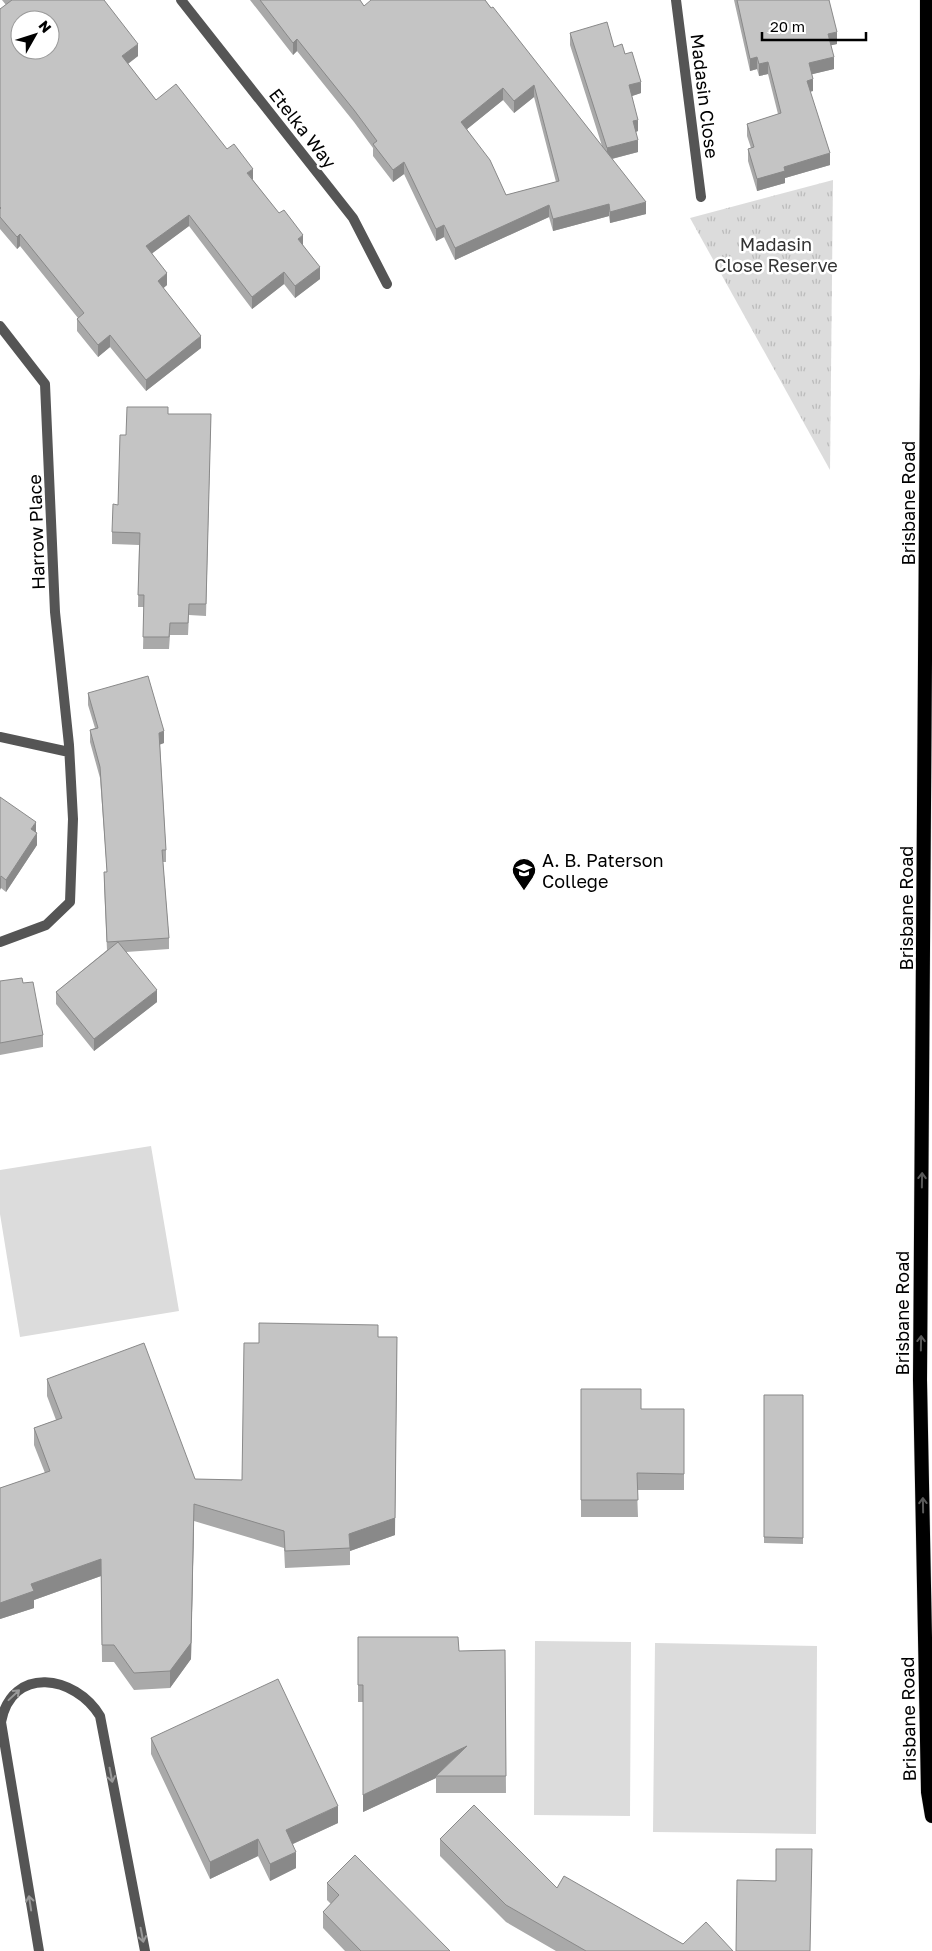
<svg xmlns="http://www.w3.org/2000/svg" width="932" height="1951" viewBox="0 0 932 1951" font-family="'Golos Text',sans-serif">
<style>
.park{fill:url(#park-tufts)}
.garden{fill:#dcdcdc}
.lines{fill:none;stroke-linecap:round;stroke-linejoin:round}
.trunk-casing{stroke:#dbdbdb;stroke-width:15}
.service{stroke:#555;stroke-width:10}
.minor{stroke:#555;stroke-width:10}
.trunk{stroke:#000;stroke-width:14}
.wall{fill:#a9a9a9;fill-rule:evenodd}
.shaded-wall{fill:#898989}
.building{fill:#c4c4c4;stroke:#898989;fill-rule:evenodd}
.oneway{stroke:#595959}
.oneway2{stroke:#999}
.labels{text-anchor:middle;dominant-baseline:central;stroke-width:5;stroke-linejoin:round;paint-order:stroke}
.street-label{font-size:18px;fill:#000;stroke:#fff}
.park-label{font-size:18px;fill:#333;stroke:#fff}
.poi-label{font-size:18px;fill:#000;stroke:#fff;text-anchor:start}
</style>
<defs>
<pattern id="park-tufts" width="24" height="20" patternUnits="userSpaceOnUse" patternTransform="scale(1.25)"><rect width="24" height="20" fill="#dcdcdc"/><path d="M3 7l-1-3M5 7V3M7 7l1-3M15 17l-1-3M17 17v-4M19 17l1-3" fill="none" stroke="#bbb"/></pattern>
</defs>
<rect width="100%" height="100%" fill="#fff"/>
<path class="park" d="M 833,180 L 830,470 L 690,218 Z"/>
<path class="garden" d="M 151,1146 L 179,1311 L 20,1337 L 0,1214 L 0,1170 Z
M 535,1641 L 631,1642 L 630,1816 L 534,1815 Z
M 655,1643 L 817,1646 L 816,1834 L 653,1832 Z"/>
<g class="lines">
<g class="trunk-casing">
<path id="trunk" d="M 927,0 L 927,373 L 920,1380 L 928,1792 L 932,1816"/>
</g>
<path class="service" d="M 39,1951 L 1,1722 C 12,1665 75,1675 100,1716 L 145,1951"/>
<path class="minor" d="M 181,0 L 353,218 L 387,284
M 676,0 L 701,197
M 0,326 L 45,384 L 55,612 L 69,745 L 73,819 L 70,902 L 46,925 L 0,942
M 0,737 L 69,752"/>
<use href="#trunk" class="trunk"/>
</g>
<path class="wall" d="M 2,0 L 104,0 L 138,56 L 128,64 L 156,100 L 227,149 L 253,180 L 303,245 L 320,279 L 295,298 L 284,284 L 252,309 L 189,226 L 152,253 L 167,285 L 163,288 L 201,348 L 146,391 L 110,347 L 98,357 L 77,331 L 77,319 L 78,318 L 20,246 L 17,249 L 0,229 L 0,9 L 6,5 Z
M 250,0 L 360,0 L 364,6 L 485,0 L 602,146 L 570,45 L 570,33 L 614,47 L 625,54 L 641,93 L 632,96 L 638,131 L 635,132 L 638,152 L 612,159 L 646,214 L 610,223 L 609,216 L 553,231 L 549,217 L 455,260 L 444,237 L 436,241 L 404,174 L 393,182 L 373,156 L 373,148 L 354,122 L 297,51 L 293,55 ZM 534,97 L 556,182 L 506,195 L 467,129 L 503,100 L 514,113 Z
M 734,0 L 829,0 L 837,44 L 831,45 L 834,69 L 812,74 L 813,91 L 810,92 L 830,165 L 785,178 L 785,183 L 757,191 L 748,161 L 748,149 L 751,148 L 747,136 L 747,124 L 778,114 L 768,74 L 759,76 L 757,69 L 750,71 Z
M 168,414 L 211,414 L 206,616 L 189,615 L 188,635 L 170,635 L 169,649 L 143,649 L 144,607 L 138,607 L 139,545 L 112,544 L 112,532 L 118,505 L 126,435 Z
M 88,693 L 164,743 L 160,744 L 166,850 L 166,862 L 163,862 L 169,938 L 169,949 L 126,952 L 157,1002 L 94,1051 L 56,1004 L 56,992 L 107,950 L 104,884 L 104,872 L 107,872 L 100,778 L 90,742 L 90,730 L 95,728 L 88,705 Z
M 0,797 L 36,833 L 37,845 L 6,892 L 1,888 Z
M 0,981 L 23,983 L 43,1035 L 43,1047 L 0,1055 Z
M 378,1337 L 395,1535 L 350,1551 L 350,1565 L 285,1568 L 284,1548 L 194,1521 L 191,1659 L 170,1688 L 134,1690 L 114,1662 L 102,1662 L 101,1576 L 34,1600 L 34,1608 L 0,1619 L 0,1488 L 45,1473 L 34,1445 L 34,1428 L 56,1420 L 47,1396 L 47,1379 L 195,1479 L 242,1480 L 259,1343 Z
M 581,1389 L 641,1409 L 684,1409 L 684,1490 L 637,1490 L 638,1517 L 581,1517 Z
M 764,1395 L 803,1395 L 803,1544 L 764,1543 Z
M 358,1637 L 459,1651 L 505,1650 L 506,1793 L 436,1793 L 436,1778 L 363,1812 L 363,1702 L 358,1702 Z
M 151,1738 L 338,1823 L 293,1844 L 296,1868 L 270,1881 L 258,1856 L 210,1879 L 151,1754 Z
M 440,1839 L 557,1888 L 683,1944 L 733,1951 L 556,1951 L 506,1922 L 440,1856 Z
M 327,1883 L 450,1951 L 345,1951 L 323,1928 L 323,1912 L 331,1904 L 327,1900 Z"/>
<path class="shaded-wall" d="M 837,32 L 837,44 L 828,46 L 828,34 Z
M 297,39 L 297,51 L 293,55 L 293,43 Z
M 138,44 L 138,56 L 122,68 L 122,56 Z
M 757,57 L 757,69 L 750,71 L 750,59 Z
M 834,57 L 834,69 L 809,75 L 809,63 Z
M 768,62 L 768,74 L 759,76 L 759,64 Z
M 813,79 L 813,91 L 807,92 L 807,81 Z
M 641,82 L 641,93 L 629,97 L 629,85 Z
M 534,85 L 534,97 L 514,113 L 514,101 Z
M 503,88 L 503,100 L 461,134 L 461,122 Z
M 638,120 L 638,131 L 633,133 L 633,121 Z
M 638,140 L 638,152 L 607,160 L 607,148 Z
M 830,153 L 830,165 L 785,178 L 785,183 L 757,191 L 757,179 L 784,167 Z
M 404,162 L 404,174 L 393,182 L 393,170 Z
M 253,169 L 253,180 L 247,173 Z
M 646,202 L 646,214 L 610,223 L 610,212 Z
M 609,204 L 609,216 L 553,231 L 553,219 Z
M 549,205 L 549,217 L 455,260 L 455,248 Z
M 189,215 L 189,226 L 146,258 L 146,246 Z
M 444,225 L 444,237 L 436,241 L 436,229 Z
M 20,234 L 20,246 L 17,249 L 17,237 Z
M 303,235 L 303,246 L 298,239 Z
M 320,267 L 320,279 L 295,298 L 295,286 Z
M 284,272 L 284,284 L 252,309 L 252,297 Z
M 167,273 L 167,285 L 158,293 L 158,281 Z
M 110,335 L 110,347 L 98,357 L 98,345 Z
M 201,336 L 201,348 L 146,391 L 146,380 Z
M 164,731 L 164,743 L 159,745 L 159,733 Z
M 36,822 L 36,834 L 31,829 Z
M 37,833 L 37,845 L 6,892 L 6,880 Z
M 1,876 L 1,888 L 0,890 L 0,878 Z
M 157,990 L 157,1002 L 94,1051 L 94,1039 Z
M 397,1337 L 395,1535 L 350,1551 L 349,1534 Z
M 194,1521 L 191,1659 L 170,1688 L 170,1671 Z
M 101,1559 L 101,1576 L 34,1600 L 34,1608 L 0,1619 L 0,1603 L 31,1584 Z
M 467,1746 L 436,1776 L 436,1778 L 363,1812 L 363,1795 Z
M 338,1806 L 338,1823 L 286,1847 L 286,1830 Z
M 258,1839 L 258,1856 L 210,1879 L 210,1862 Z
M 296,1852 L 296,1868 L 270,1881 L 270,1864 Z"/>
<path class="building" d="M 12,0 L 104,0 L 138,44 L 122,56 L 156,100 L 176,84 L 227,149 L 234,144 L 253,169 L 247,173 L 279,213 L 284,210 L 303,235 L 298,239 L 320,267 L 295,286 L 284,272 L 252,297 L 189,215 L 146,246 L 167,273 L 158,281 L 201,336 L 146,380 L 110,335 L 98,345 L 77,319 L 84,313 L 20,234 L 17,237 L 0,217 L 0,209 L 1,208 L 0,207 L 0,9 ZM 20,20 L 50,20 L 50,50 L 20,50 Z
M 260,0 L 360,0 L 364,6 L 371,0 L 485,0 L 491,8 L 493,7 L 646,202 L 610,212 L 609,204 L 553,219 L 549,205 L 455,248 L 444,225 L 436,229 L 404,162 L 393,170 L 373,144 L 377,141 L 354,110 L 297,39 L 293,43 ZM 534,85 L 559,181 L 506,195 L 490,160 L 461,122 L 503,88 L 514,101 Z
M 737,0 L 829,0 L 837,32 L 828,34 L 834,57 L 809,63 L 813,79 L 807,81 L 830,153 L 784,167 L 785,171 L 757,179 L 748,149 L 754,147 L 747,124 L 781,113 L 768,62 L 759,64 L 757,57 L 750,59 Z
M 607,22 L 614,47 L 622,44 L 625,54 L 632,52 L 641,82 L 629,85 L 638,120 L 633,121 L 638,140 L 607,148 L 570,33 Z
M 127,407 L 168,407 L 168,414 L 211,414 L 206,604 L 189,604 L 188,623 L 170,623 L 169,637 L 143,637 L 144,595 L 138,595 L 140,533 L 112,532 L 113,504 L 118,505 L 120,435 L 126,435 Z
M 148,676 L 164,731 L 159,733 L 166,850 L 162,850 L 169,938 L 107,942 L 104,872 L 107,872 L 100,767 L 90,730 L 98,728 L 88,693 Z
M 0,797 L 36,822 L 31,829 L 37,833 L 6,880 L 1,876 L 0,878 Z
M 118,942 L 157,990 L 94,1039 L 56,992 Z
M 22,978 L 23,983 L 33,982 L 43,1035 L 0,1043 L 0,981 Z
M 259,1323 L 378,1325 L 378,1337 L 397,1337 L 395,1518 L 349,1534 L 350,1548 L 285,1551 L 284,1531 L 194,1504 L 191,1643 L 170,1671 L 134,1673 L 114,1645 L 102,1645 L 101,1559 L 31,1584 L 34,1591 L 0,1603 L 0,1488 L 50,1471 L 34,1428 L 62,1418 L 47,1379 L 144,1343 L 195,1479 L 242,1480 L 244,1343 L 259,1343 Z
M 581,1389 L 641,1389 L 641,1409 L 684,1409 L 684,1474 L 637,1473 L 638,1500 L 581,1500 Z
M 764,1395 L 803,1395 L 803,1538 L 764,1537 Z
M 358,1637 L 458,1637 L 459,1651 L 505,1650 L 506,1776 L 436,1776 L 467,1746 L 363,1795 L 363,1685 L 358,1685 Z
M 278,1679 L 338,1806 L 286,1830 L 296,1852 L 270,1864 L 258,1839 L 210,1862 L 151,1738 Z
M 474,1805 L 557,1888 L 564,1876 L 683,1944 L 706,1922 L 733,1951 L 586,1951 L 506,1905 L 440,1839 Z
M 776,1849 L 812,1849 L 810,1951 L 736,1951 L 737,1880 L 776,1881 Z
M 355,1855 L 450,1951 L 361,1951 L 323,1912 L 339,1895 L 327,1883 Z"/>
<defs><path id="oneway-shaft" d="M-6 0H5M1.5-3L5.5 0L1.5 3" fill="none" stroke-width="1.6" stroke-linecap="round" stroke-linejoin="round" transform="scale(1.25)"/></defs>
<g class="oneway">
<use href="#oneway-shaft" transform="translate(922 1180) rotate(-89)"/>
<use href="#oneway-shaft" transform="translate(921 1343) rotate(-89)"/>
<use href="#oneway-shaft" transform="translate(923 1505) rotate(-91)"/>
</g>
<g class="oneway2">
<use href="#oneway-shaft" transform="translate(14 1695) rotate(-43)"/>
<use href="#oneway-shaft" transform="translate(111 1775) rotate(79)"/>
<use href="#oneway-shaft" transform="translate(30 1903) rotate(-99)"/>
<use href="#oneway-shaft" transform="translate(142 1935) rotate(79)"/>
</g>
<defs>
<g id="school-pin" transform="scale(1.25)"><path d="M0 17L-7.5 6A9.5 9.5 0 1 1 7.5 6Z" fill="#000" stroke="#fff"/><path d="M0-5L7-2L0 1L-7-2ZM-4 1L0 2.5L4 1V4Q0 6-4 4Z" fill="#fff"/></g>
</defs>
<g fill-rule="evenodd">
<use href="#school-pin" x="524" y="870"/>
</g>
<g class="labels">
<g class="street-label">
<text transform="translate(705 96) rotate(83)">Madasin Close</text>
<text transform="translate(303 128) rotate(52)">Etelka Way</text>
<text transform="translate(908 503) rotate(-90)">Brisbane Road</text>
<text transform="translate(36 532) rotate(-92)">Harrow Place</text>
<text transform="translate(906 908) rotate(-90)">Brisbane Road</text>
<text transform="translate(902 1313) rotate(-90)">Brisbane Road</text>
<text transform="translate(908 1719) rotate(-91)">Brisbane Road</text>
</g>
<g class="park-label">
<text x="776" y="244">Madasin<tspan x="776" dy="21">Close Reserve</tspan></text>
</g>
<g class="poi-label">
<text x="542" y="860">A. B. Paterson<tspan x="542" dy="21">College</tspan></text>
</g>
</g>
<g transform="translate(35 35) rotate(51)"><circle r="24" fill="#ffffff" stroke="#999999"/>
<path d="M0-4L9 19L0 12L-9 19Z" fill="#000000"/>
<text y="-8" font-size="14" font-weight="bold" text-anchor="middle" fill="#000000">N</text>
</g>
<path d="M762 32v8h104v-8" fill="none" stroke="#000000" stroke-width="2.5"/>
<text x="770" y="32" font-size="15" fill="#000000" stroke="#ffffff" stroke-width="4" paint-order="stroke">20 m</text>
</svg>
